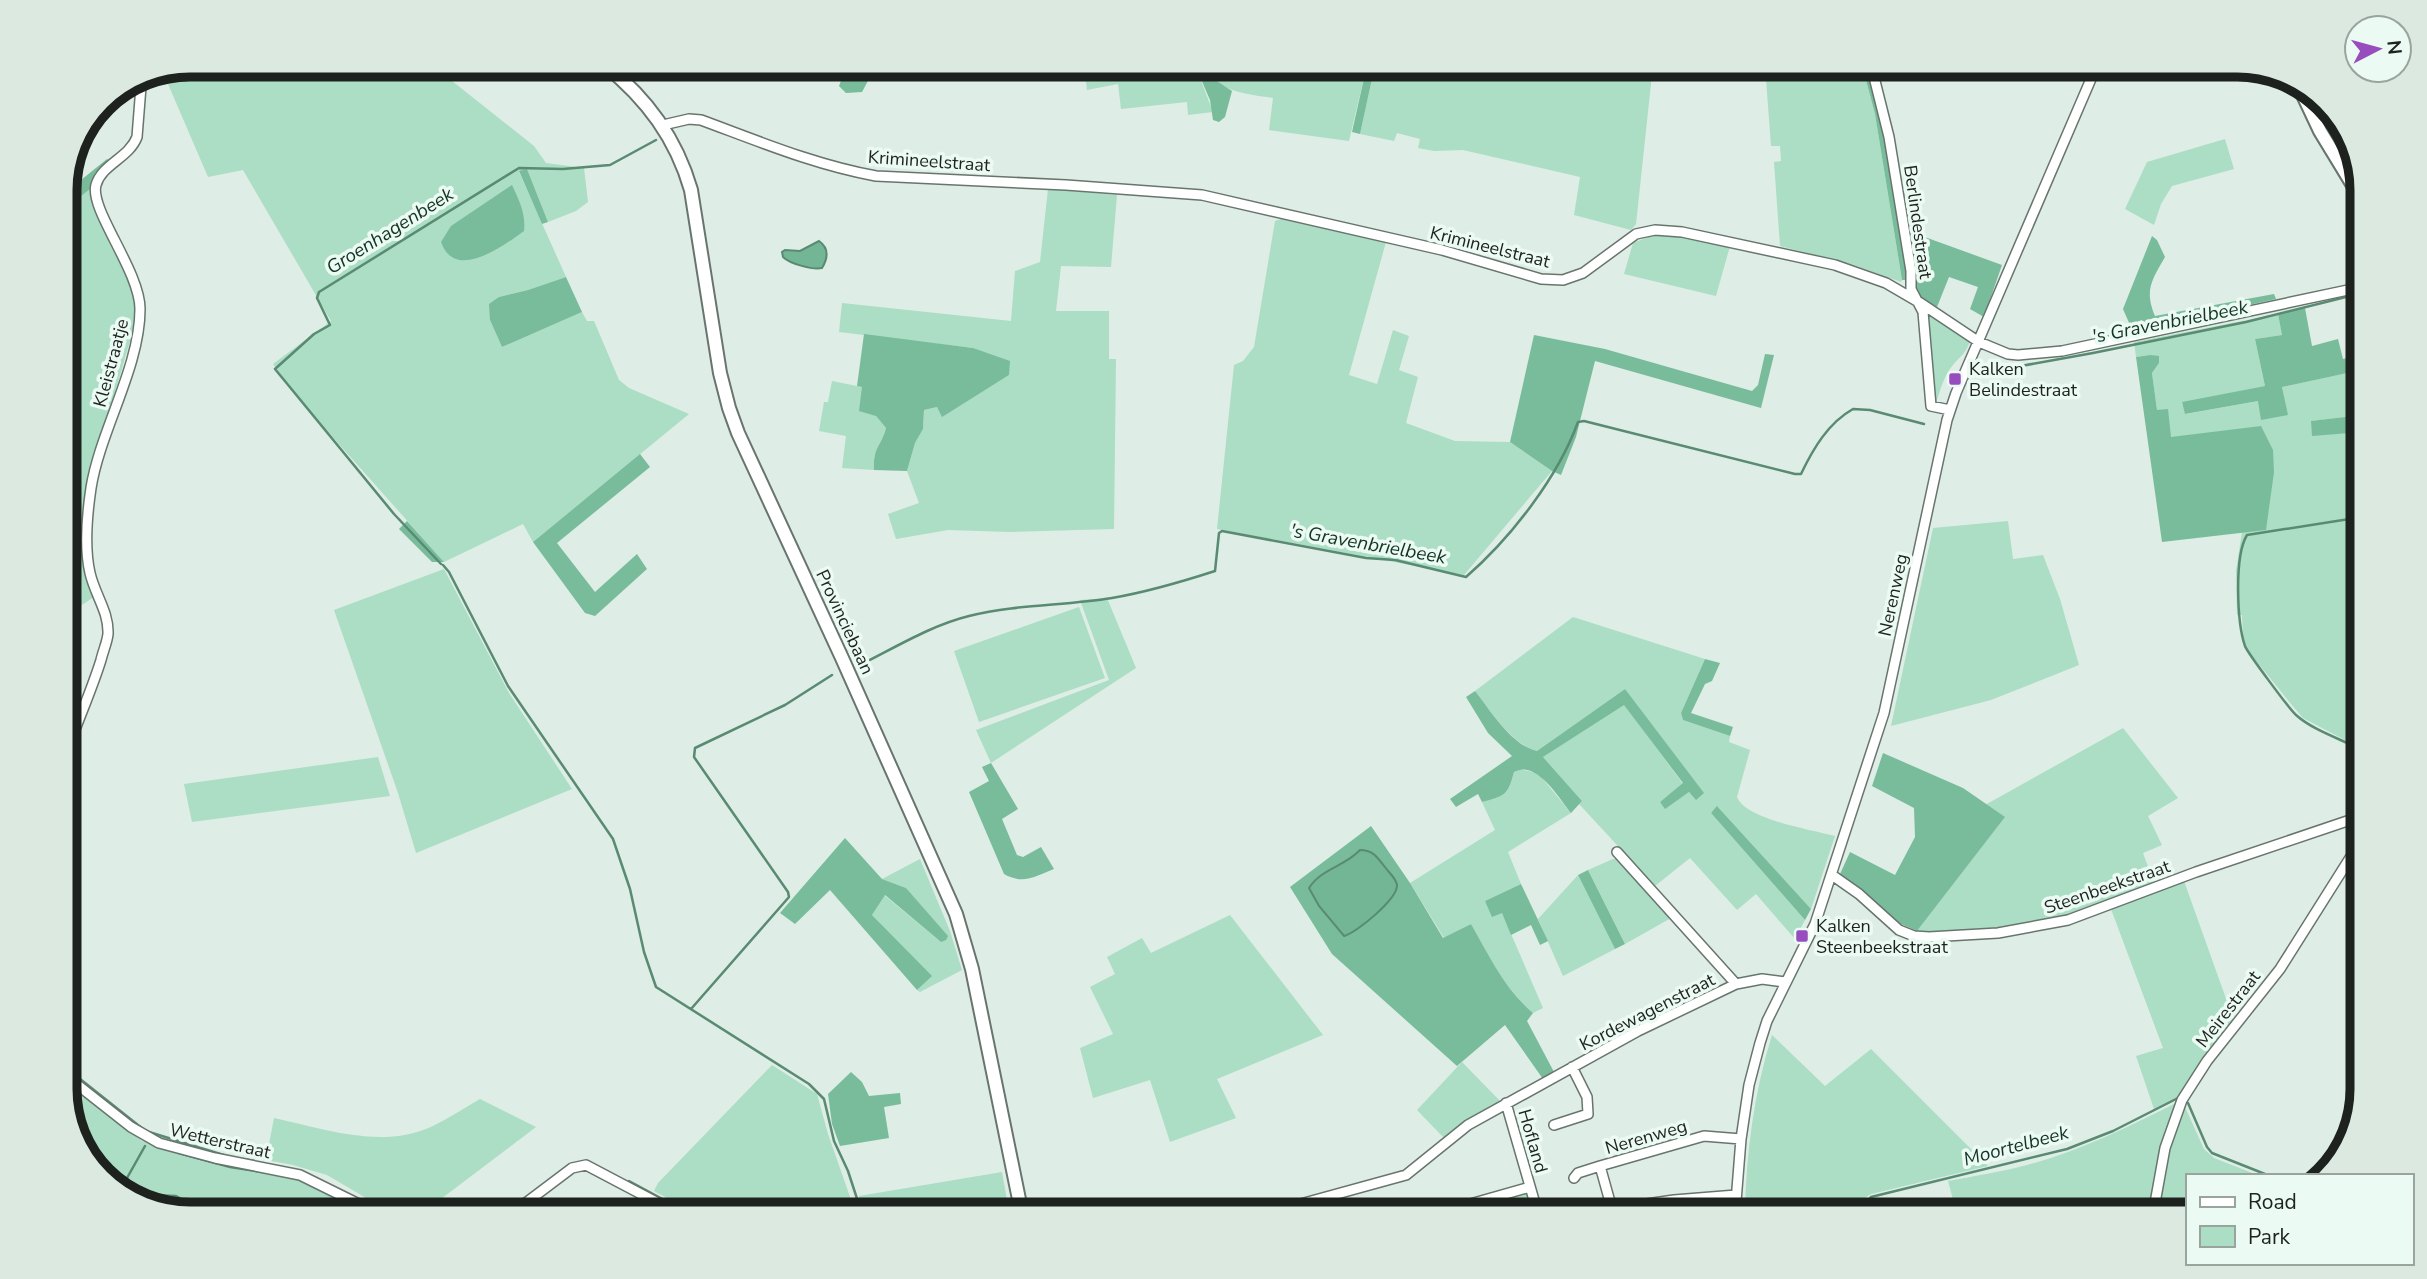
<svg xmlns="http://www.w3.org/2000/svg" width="2427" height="1279" viewBox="0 0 2427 1279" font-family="'Nunito Sans',sans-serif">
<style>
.green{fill:#abdec4}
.forest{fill:#78bc9b}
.water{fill:#73b696;stroke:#598a72;stroke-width:2}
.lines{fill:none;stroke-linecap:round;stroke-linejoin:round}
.stream{stroke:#598a72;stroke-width:2.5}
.street-casing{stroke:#68756e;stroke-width:12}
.secondary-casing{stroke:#68756e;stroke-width:16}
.street{stroke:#fff;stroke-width:9}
.secondary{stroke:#fff;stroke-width:12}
.poi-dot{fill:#984dbf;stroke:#ebfaf2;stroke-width:2.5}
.labels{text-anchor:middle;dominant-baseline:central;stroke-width:7;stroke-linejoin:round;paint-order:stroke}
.street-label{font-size:18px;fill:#1d221f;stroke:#ebfaf2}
.poi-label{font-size:18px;fill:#1d221f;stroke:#ebfaf2;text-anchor:start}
.water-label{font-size:19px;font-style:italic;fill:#153426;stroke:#ebfaf2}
.rim{fill:none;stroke:#1d221f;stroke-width:9}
</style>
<rect width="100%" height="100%" fill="#deede5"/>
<path class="green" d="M 190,65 L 432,65 L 534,146 L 546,163 L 584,168 L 588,202 L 576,211 L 548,222 L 527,169 L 519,172 L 566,277 L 528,290 L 499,297 L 490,320 L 502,347 L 582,312 L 587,321 L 594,321 L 619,380 L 629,388 L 689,414 L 533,542 L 523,524 L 444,562 L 305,406 L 273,364 L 331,321 L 243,170 L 208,177 L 162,70 Z
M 1084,65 L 1195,65 L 1213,112 L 1188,115 L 1187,102 L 1121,109 L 1118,84 L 1087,90 Z
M 1205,65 L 1367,65 L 1349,141 L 1269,130 L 1273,98 C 1247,94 1215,92 1205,65 Z
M 1375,65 L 1653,65 L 1636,224 L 1631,230 L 1574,215 L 1580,177 L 1463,150 L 1434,151 L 1418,148 L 1420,139 L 1397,133 L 1394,141 L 1360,134 Z
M 1765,65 L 1862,65 L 1875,114 L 1902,280 L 1901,282 L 1854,265 L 1780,246 L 1774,162 L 1781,161 L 1780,146 L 1771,146 Z
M 2225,139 L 2234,169 L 2172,186 L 2161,204 L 2154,225 L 2125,209 L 2147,162 Z
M 90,189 C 99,223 131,264 135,296 C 136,309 134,321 132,334 L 86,492 L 94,597 L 65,616 L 65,209 Z
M 1048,189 L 1117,195 L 1111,267 L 1061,266 L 1056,311 L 1109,311 L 1109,359 L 1116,359 L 1114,529 L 1010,532 L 948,530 L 896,539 L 888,514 L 919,503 L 907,471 L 915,443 L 923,429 L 924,410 L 937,407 L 942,416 L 1009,375 L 973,348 L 839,332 L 842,303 L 1011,321 L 1015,271 L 1040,262 Z
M 1281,219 L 1386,242 L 1349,375 L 1377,384 L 1393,330 L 1409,336 L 1399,370 L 1418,377 L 1406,423 L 1455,441 L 1510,442 L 1552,471 L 1464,575 L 1217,529 L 1234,365 L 1243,361 L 1254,347 L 1275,221 Z
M 1654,235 L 1682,237 L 1730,246 L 1716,296 L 1624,274 L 1633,243 Z
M 1924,310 L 1970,341 C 1965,355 1962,354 1953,365 C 1944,375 1940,391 1936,403 L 1933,403 Z
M 2278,314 L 2282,335 L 2255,339 L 2265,386 L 2182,403 L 2186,414 L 2258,401 L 2287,415 L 2282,387 L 2346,373 L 2354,416 L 2312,421 L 2312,435 L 2362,432 L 2362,749 L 2303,718 L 2291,704 L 2249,652 L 2243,639 L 2242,615 L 2237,615 L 2236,571 L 2242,532 L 2266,529 L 2171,437 L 2157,410 L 2152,373 L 2159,363 L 2150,355 L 2136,357 L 2134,342 Z
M 832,381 L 862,387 L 876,416 L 886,428 C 881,447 873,446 874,470 L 842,468 L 846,436 L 819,431 L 824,402 L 828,402 Z
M 2008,521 L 2013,559 L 2043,555 L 2060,599 L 2079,665 L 1991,700 L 1891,726 L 1933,528 Z
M 444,569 L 509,693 L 572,789 L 416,853 L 398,793 L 334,610 Z
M 1107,598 L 1136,668 L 991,763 L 976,730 L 1109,680 L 1080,600 Z
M 1079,607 L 1105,678 L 979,722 L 954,651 Z
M 1573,617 L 1705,659 L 1681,713 L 1683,720 L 1730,736 L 1729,742 L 1750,750 L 1737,797 C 1745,819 1812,830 1835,836 L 1811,909 L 1718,807 L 1711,813 L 1805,920 L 1795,939 L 1756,894 L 1737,910 L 1690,858 L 1655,886 L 1579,804 L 1582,801 L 1543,757 L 1624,704 L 1683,784 L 1660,802 L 1665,808 L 1689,792 L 1697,799 L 1625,689 L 1537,751 C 1511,744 1491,711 1475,691 Z
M 2123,728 L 2178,798 L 2148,816 L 2162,845 L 2143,853 L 2154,883 C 2124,894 2093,908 2062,917 C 2016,930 1965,932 1917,931 L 2004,818 L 1985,805 Z
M 378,757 L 390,796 L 192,822 L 184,784 Z
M 1519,769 L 1538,773 L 1571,813 L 1508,852 L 1521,884 L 1485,901 L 1502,913 L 1543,1008 L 1533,1013 C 1505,990 1489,955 1471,924 L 1444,938 L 1410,883 L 1495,830 L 1482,802 C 1505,796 1508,795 1514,772 Z
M 920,859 L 950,931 L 962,970 L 920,992 L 917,990 L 931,976 L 872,915 L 884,895 L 941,942 L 906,888 L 882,879 Z
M 1613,859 L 1617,859 L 1671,918 L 1625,944 L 1588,870 Z
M 1578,875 L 1615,949 L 1563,976 L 1538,919 Z
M 2184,881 L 2234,1021 L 2177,1098 L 2154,1109 L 2136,1056 L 2163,1048 L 2111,909 Z
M 1230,915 L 1323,1035 L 1217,1079 L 1236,1118 L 1170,1142 L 1150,1080 L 1093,1098 L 1080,1048 L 1113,1034 L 1090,987 L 1115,974 L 1107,957 L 1142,938 L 1151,953 Z
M 1772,1035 L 1825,1086 L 1871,1049 L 1988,1166 L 1871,1194 L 1865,1198 L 1863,1210 L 1870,1214 L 1745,1214 C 1746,1153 1754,1093 1772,1035 Z
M 1462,1062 L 1500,1101 L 1464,1122 L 1444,1138 L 1417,1110 Z
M 772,1065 L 817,1094 L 828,1134 L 856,1214 L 696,1214 L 654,1191 L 658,1183 Z
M 65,1081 L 142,1141 L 230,1167 L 308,1182 L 372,1214 L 190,1214 L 134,1201 L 86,1158 L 65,1098 Z
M 480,1099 L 536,1127 L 421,1214 L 399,1214 L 383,1208 L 327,1175 L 293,1165 L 266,1160 L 274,1118 C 325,1129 383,1150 433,1126 C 449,1118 464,1108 480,1099 Z
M 2176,1103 L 2165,1131 L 2149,1214 L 1957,1214 L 1948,1181 C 1974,1176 2001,1172 2027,1165 C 2080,1151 2128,1127 2176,1103 Z
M 2185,1107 L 2204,1149 L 2214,1158 L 2260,1176 L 2187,1176 L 2187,1203 L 2159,1198 L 2166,1161 Z
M 1002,1172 L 1007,1200 L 937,1214 L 864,1214 L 859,1196 Z
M 1523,1193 L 1530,1197 L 1535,1214 L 1504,1214 L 1502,1199 Z"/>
<path class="forest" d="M 847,65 L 866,65 L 870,77 L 862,92 L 846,93 L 839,86 Z
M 1195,65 L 1205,65 L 1209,76 L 1232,91 L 1225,117 L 1219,122 L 1213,120 L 1210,100 Z
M 1367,65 L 1375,65 L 1360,134 L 1352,132 Z
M 1733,65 L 1765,65 L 1764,73 C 1752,76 1744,74 1733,68 Z
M 1862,65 L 1867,65 C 1889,134 1897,208 1908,280 L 1902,280 L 1875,114 Z
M 107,159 L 110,161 L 95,173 L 90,189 L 65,209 L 65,193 Z
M 527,169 L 548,222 L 542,224 L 519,171 Z
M 512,185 C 519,200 526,214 524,231 C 503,246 455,282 441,242 L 451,226 Z
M 1911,232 L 2002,265 L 1984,317 L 1970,309 L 1978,287 L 1949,277 L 1937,307 L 1917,297 Z
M 2152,236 L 2157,240 L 2165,257 C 2152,280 2144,290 2155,316 L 2274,294 L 2276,299 L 2144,328 L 2142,320 L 2130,325 L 2123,309 Z
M 566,277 L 582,312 L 502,347 L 490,320 L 489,304 L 499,297 L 528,290 Z
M 2305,308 L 2312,346 L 2338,339 L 2343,359 L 2358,355 L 2361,370 L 2282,387 L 2288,415 L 2261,420 L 2258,401 L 2185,414 L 2182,402 L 2265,386 L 2255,339 L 2282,335 L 2278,314 Z
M 864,334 L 973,348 L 1010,361 L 1009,375 L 942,417 L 937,407 L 924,410 L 923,429 L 915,443 L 907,471 L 874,470 C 873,446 881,447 886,428 L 876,416 L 859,411 L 862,387 L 857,386 Z
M 1534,335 L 1605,349 L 1752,391 L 1758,385 L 1765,354 L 1774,355 L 1761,408 L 1595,361 L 1576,437 L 1561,475 L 1552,471 L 1510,442 Z
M 2150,355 L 2159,356 L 2159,363 L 2152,373 L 2157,410 L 2168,409 L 2171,437 L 2261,426 L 2273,450 L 2274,472 L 2266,530 L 2162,542 L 2136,357 Z
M 2362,415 L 2362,432 L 2312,436 L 2311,421 Z
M 640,454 L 650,467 L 557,543 L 595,592 L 637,554 L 647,569 L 595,616 L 585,613 L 533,542 Z
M 407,521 L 444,562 L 432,562 L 399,529 Z
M 1705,659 L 1720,663 L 1712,681 L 1705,684 L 1691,713 L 1733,727 L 1730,736 L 1683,720 L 1681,713 Z
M 1625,689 L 1704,793 L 1696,800 L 1689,792 L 1665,809 L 1660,802 L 1683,783 L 1624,705 L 1543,757 L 1582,801 L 1571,813 C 1559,798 1536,759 1514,772 C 1508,795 1505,796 1482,802 L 1478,794 L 1456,807 L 1450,799 L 1512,756 L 1488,733 L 1466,697 L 1475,691 C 1491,711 1511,745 1537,751 Z
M 1883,753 L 1963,788 L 2005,817 L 1917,931 L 1901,924 L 1840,874 L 1850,852 L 1895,875 L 1915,837 L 1914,808 L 1872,786 Z
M 991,763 L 1018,809 L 1002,819 L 1017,855 L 1023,857 L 1041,847 L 1054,869 C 1036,876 1023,885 1004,874 L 969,792 L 989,781 L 982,767 Z
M 1717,806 L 1811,909 L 1805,920 L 1711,813 Z
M 1371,826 L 1410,883 L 1443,938 L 1471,924 C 1489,955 1505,990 1533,1013 L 1527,1021 L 1554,1072 L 1543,1079 L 1505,1025 L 1457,1066 L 1332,954 L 1290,887 Z
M 845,838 L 882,879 L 906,888 L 948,936 L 946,940 L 941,942 L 885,895 L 872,915 L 932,976 L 917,990 L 830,890 L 795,924 L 780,913 Z
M 1588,870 L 1625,944 L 1615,949 L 1578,875 Z
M 1521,884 L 1548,941 L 1540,945 L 1531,925 L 1511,935 L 1502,913 L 1492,917 L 1485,901 Z
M 851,1072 L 862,1082 L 869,1096 L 900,1093 L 901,1104 L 884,1107 L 889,1138 L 840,1146 L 832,1124 L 828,1094 Z"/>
<path class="water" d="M 819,241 C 829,248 828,258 822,268 C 813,270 790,264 783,257 L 782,252 L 785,250 L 800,251 Z
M 1360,850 C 1373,850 1377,857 1385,867 C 1389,873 1396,878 1397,885 C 1398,899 1356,933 1344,936 L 1319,906 L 1309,888 C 1322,868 1344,867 1360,850 Z"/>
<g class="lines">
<path class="stream" d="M 1982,373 L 2093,353 L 2246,322 L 2362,293
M 2362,517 L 2247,535 C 2234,556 2237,623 2245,646 C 2247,652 2290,710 2296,715 C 2314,731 2341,739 2362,750
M 441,564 L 394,514 L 275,369 L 314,334 L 330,325 L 317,298 L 319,292 L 519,168 L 563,169 L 610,165 L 656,140
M 443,565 L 449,572 L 508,686 L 613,839 L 630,889 L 644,952 L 656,987 L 809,1084 L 824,1099 L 834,1141 L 848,1171 L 862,1214
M 862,664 C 896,647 932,625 969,616 C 1017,604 1063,606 1112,598 C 1147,592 1181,582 1215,571 L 1219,533 L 1222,531 L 1366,558 L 1395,560 L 1466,577 C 1511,538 1558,477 1578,422 L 1584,421 L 1795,474 L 1801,474 C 1813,449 1828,423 1853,409 L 1870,410 L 1924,424
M 691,1009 L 789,897 L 788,892 L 694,757 L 695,748 L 785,705 L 832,675
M 65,1067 L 143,1129
M 65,1081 L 74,1087
M 90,1100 L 112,1117
M 2188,1103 L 2207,1147 L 2212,1153 L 2270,1176
M 149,1132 L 230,1157
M 145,1146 L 127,1178 L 126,1194 L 176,1196 L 195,1206 L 187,1214
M 179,1153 L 230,1167 L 275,1174
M 243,1159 L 254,1161
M 629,1181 L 668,1202
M 364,1201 L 393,1214
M 679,1208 L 691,1214
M 954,1214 L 1006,1205
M 1875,1214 L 1869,1207 L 1868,1201 L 1871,1197 L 2067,1149 L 2113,1131 L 2180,1097"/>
<g class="street-casing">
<path id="street" d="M 1871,65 L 1889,137 L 1911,271 L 1911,289 L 1923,312 L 1931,406 L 1950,410
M 663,125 L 689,119 L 701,120 C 758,141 815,165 876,176 L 1066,185 L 1202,195 L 1442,250 L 1541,279 L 1563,280 L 1583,273 L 1636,234 L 1655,230 L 1682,232 L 1835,265 L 1886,283 L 1922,304 L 1979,342 L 2008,354 L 2018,355 L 2062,351 L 2362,287
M 65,755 C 77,723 91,692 101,660 C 103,651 107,643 108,634 C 109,612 95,595 90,573 C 84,547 87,515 91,488 C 100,431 140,367 140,309 C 140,271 89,209 96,185 C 102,164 129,158 137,137 L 142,74
M 1617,852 L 1736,984
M 1832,875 L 1859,894 L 1899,930 L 1914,936 L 1929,937 L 1998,933 L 2068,920 L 2196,872 L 2362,816
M 65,1075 L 131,1127 L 159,1143 L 215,1158 L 300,1175 L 379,1214
M 1506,1103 L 1538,1214
M 1554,1125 L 1588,1114 L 1587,1097 L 1572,1067
M 1574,1178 L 1578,1173 L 1600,1166
M 1736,1195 L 1674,1200 L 1612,1209 L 1600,1166 L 1704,1136 L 1741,1139
M 1495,1197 L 1500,1214
M 1442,1212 L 1530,1187
M 511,1214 L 572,1168 L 586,1165 L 679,1214
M 1264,1214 L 1406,1175 L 1468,1125 L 1638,1031 L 1736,984 L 1762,979 L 1785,982
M 1735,1214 L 1741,1139 L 1749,1085 L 1760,1043 L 1767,1021 L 1815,924 L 1884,713 L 1947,420 L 1956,393 L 2097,65
M 2153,1214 L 2165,1148 L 2182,1100 L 2207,1061 L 2280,969 L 2362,839"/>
</g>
<g class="secondary-casing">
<path id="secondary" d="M 605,65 C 647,99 676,138 691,190 L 720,373 L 729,408 L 738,433 L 842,658 L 956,914 L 972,969 L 1022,1214
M 2296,80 L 2320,131 L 2362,200"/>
</g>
<use href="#street" class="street"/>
<use href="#secondary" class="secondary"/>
</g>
<g class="poi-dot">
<rect x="1948" y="372" width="14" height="14" rx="3.5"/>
<rect x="1795" y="929" width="14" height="14" rx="3.5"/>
</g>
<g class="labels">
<g class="street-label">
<text transform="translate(929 161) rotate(4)">Krimineelstraat</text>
<text transform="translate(1918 222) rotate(82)">Berlindestraat</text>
<text transform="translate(1490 247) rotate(14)">Krimineelstraat</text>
<text transform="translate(111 363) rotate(-75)">Kleistraatje</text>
<text transform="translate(1893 595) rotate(-78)">Nerenweg</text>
<text transform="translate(845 622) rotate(65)">Provinciebaan</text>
<text transform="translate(2107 887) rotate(-19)">Steenbeekstraat</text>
<text transform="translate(2228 1009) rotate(-52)">Meirestraat</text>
<text transform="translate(1647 1012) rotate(-27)">Kordewagenstraat</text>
<text transform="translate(1646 1137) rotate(-16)">Nerenweg</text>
<text transform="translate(220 1141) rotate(13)">Wetterstraat</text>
<text transform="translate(1533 1141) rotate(74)">Hofland</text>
</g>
<g class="poi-label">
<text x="1969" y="369">Kalken<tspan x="1969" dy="21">Belindestraat</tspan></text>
<text x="1816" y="926">Kalken<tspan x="1816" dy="21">Steenbeekstraat</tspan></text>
</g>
<g class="water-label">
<text transform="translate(390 231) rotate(-32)">Groenhagenbeek</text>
<text transform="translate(2170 322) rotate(-11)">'s Gravenbrielbeek</text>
<text transform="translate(1368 544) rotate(10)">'s Gravenbrielbeek</text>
<text transform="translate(2016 1146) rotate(-15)">Moortelbeek</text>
</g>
</g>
<path d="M0 0H2427V1279H0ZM190 77H2237A113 113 0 0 1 2350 190V1089A113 113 0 0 1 2237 1202H190A113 113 0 0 1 77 1089V190A113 113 0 0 1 190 77Z" fill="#dbe9e1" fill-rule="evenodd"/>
<path class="rim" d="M190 77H2237A113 113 0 0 1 2350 190V1089A113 113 0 0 1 2237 1202H190A113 113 0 0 1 77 1089V190A113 113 0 0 1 190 77Z"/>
<rect x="2186" y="1174" width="228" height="91" fill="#ebfaf2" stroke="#99a49e" stroke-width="2"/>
<rect x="2200" y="1197" width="35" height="10" fill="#ffffff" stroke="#99a49e" stroke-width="2"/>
<text x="2248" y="1209" font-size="21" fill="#1d221f">Road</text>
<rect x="2200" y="1226" width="35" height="21" fill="#abdec4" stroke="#99a49e" stroke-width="2"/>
<text x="2248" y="1244" font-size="21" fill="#1d221f">Park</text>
<g transform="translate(2378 49) rotate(84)"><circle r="33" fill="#ebfaf2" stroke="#99a49e" stroke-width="2"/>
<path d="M0-5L12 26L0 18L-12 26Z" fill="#984dbf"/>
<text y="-10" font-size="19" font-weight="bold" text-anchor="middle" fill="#1d221f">N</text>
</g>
</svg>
